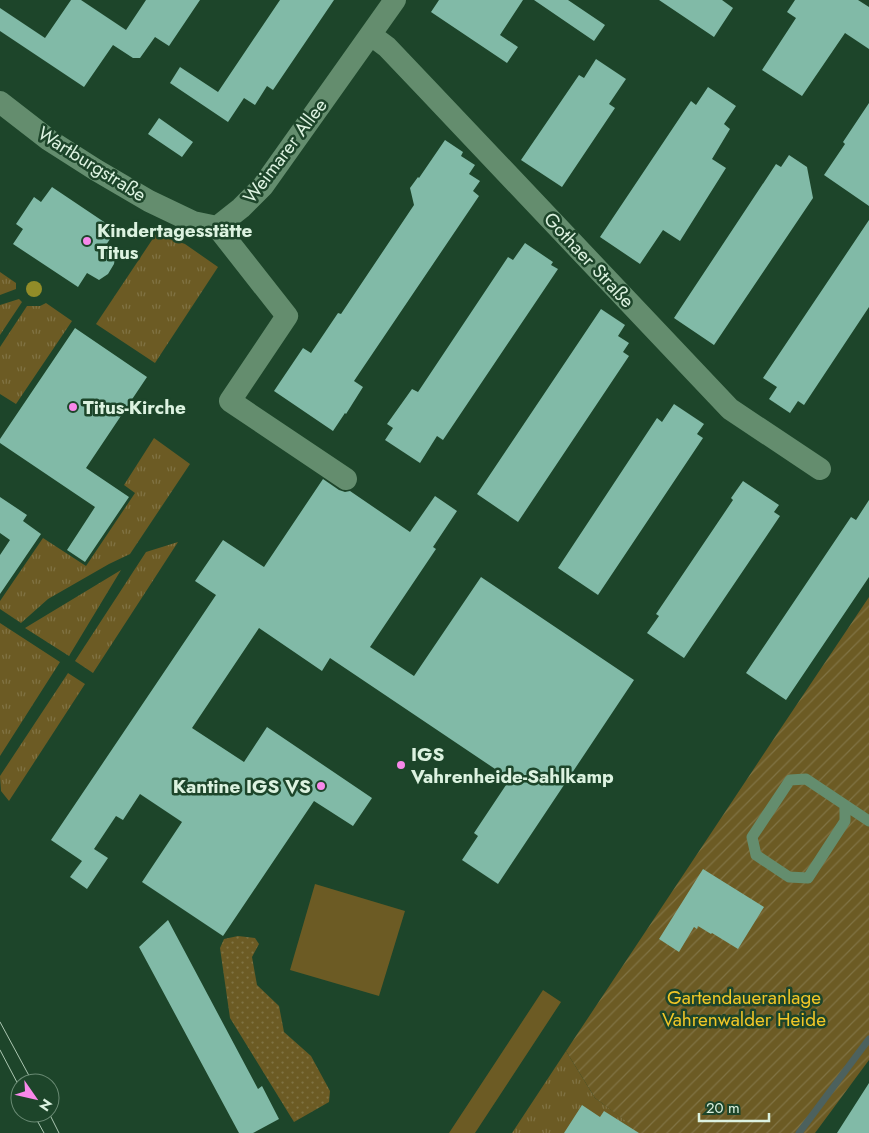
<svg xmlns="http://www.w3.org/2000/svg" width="869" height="1133" viewBox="0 0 869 1133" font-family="Jost,sans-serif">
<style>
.grass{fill:url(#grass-tufts)}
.park{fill:url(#park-dots)}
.garden{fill:url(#garden-furrows)}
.pitch{fill:#6c5b24}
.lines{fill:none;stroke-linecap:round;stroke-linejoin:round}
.stream{stroke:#4c615e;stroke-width:7}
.building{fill:#81baa7}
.lane{stroke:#648d6e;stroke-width:11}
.street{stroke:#648d6e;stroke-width:22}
.tram{stroke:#acc7b2;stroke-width:1}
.tree{fill:#928c28}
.poi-dot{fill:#f888ea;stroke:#1d452a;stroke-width:2}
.labels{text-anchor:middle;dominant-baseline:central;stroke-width:5;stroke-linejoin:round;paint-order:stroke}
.street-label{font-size:19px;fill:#dcf2e0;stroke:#1d452a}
.poi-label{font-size:19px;font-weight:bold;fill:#dcf2e0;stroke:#1d452a;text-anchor:start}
.park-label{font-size:19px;fill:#f2c727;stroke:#1d452a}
</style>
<defs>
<pattern id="grass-tufts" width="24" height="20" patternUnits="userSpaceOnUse" patternTransform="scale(1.25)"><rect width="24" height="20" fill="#6c5b24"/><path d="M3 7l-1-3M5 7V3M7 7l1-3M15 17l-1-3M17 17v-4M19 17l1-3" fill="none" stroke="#807344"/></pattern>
<pattern id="park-dots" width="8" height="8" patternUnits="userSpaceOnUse" patternTransform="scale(1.25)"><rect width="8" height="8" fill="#6c5b24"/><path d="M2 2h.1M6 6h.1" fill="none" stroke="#807344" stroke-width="1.8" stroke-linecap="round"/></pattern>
<pattern id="garden-furrows" width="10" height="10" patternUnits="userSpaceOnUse" patternTransform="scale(1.25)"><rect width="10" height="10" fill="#6c5b24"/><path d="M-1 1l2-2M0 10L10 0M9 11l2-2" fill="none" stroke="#807344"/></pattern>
</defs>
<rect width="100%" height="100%" fill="#1d452a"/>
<path class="grass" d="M 156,234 L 185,244 L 218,267 L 155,363 L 96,324 Z
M 0,272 L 16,283 L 16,289 L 0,295 Z
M 19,299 L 22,302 L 0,335 L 0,305 Z
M 46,303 L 72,321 L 16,404 L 0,394 L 0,347 L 27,306 L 40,306 Z
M 154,438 L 190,464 L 130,554 L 109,564 L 48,599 L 21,623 L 0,609 L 0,601 L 43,538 L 86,566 L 135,493 L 124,485 Z
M 178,542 L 93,673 L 75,661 L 146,552 Z
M 121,570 L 69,656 L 25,628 Z
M 0,623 L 60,662 L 0,756 Z
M 68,673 L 85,684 L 9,801 L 1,791 L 0,776 Z
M 566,1051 L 595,1098 L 635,1127 L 630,1133 L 512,1133 Z"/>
<path class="park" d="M 238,936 L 255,938 L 259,944 L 252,957 L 257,985 L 279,1006 L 284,1032 L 311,1056 L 330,1091 L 329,1102 L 294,1122 L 230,1018 L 220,948 L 224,939 Z"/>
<path class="garden" d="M 869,597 L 869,1060 L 815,1133 L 630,1133 L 634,1127 L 595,1098 L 566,1051 L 781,728 Z"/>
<path class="pitch" d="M 315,884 L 405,911 L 379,996 L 290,970 Z
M 543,990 L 561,1002 L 475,1133 L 449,1133 Z"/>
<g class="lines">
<path class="stream" d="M 799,1133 L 869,1039"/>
</g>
<path class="building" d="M 71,0 L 81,0 L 126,30 L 146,0 L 200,0 L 169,46 L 155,37 L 140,58 L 133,58 L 113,45 L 84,87 L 0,31 L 0,8 L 45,38 Z
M 280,0 L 334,0 L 273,90 L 267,86 L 255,105 L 244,98 L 228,122 L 170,83 L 180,67 L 218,92 Z
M 439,0 L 523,0 L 500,35 L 518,47 L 507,63 L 431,12 Z
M 534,0 L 568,0 L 605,25 L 594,41 Z
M 659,0 L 722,0 L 733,8 L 714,37 Z
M 795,0 L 858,0 L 869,7 L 869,49 L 845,33 L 802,96 L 762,70 L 796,18 L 787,12 Z
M 596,59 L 626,79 L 609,104 L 615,108 L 562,187 L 521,160 L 579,75 L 584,78 Z
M 708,87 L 736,106 L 724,124 L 730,129 L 712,159 L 726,168 L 680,241 L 663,230 L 640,264 L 600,237 L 691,101 L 696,105 Z
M 869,103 L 869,206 L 824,175 L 845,144 L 843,142 Z
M 159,118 L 193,142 L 182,157 L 148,134 Z
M 445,140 L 463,152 L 461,156 L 475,165 L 469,174 L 480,181 L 473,191 L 479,196 L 354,381 L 363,387 L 346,414 L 345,413 L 333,431 L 274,391 L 303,348 L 311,353 L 338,313 L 341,314 L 414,205 L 410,188 L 418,177 L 419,178 Z
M 789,155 L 807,167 L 813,198 L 714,345 L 674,318 L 776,164 L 781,167 Z
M 52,187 L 116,230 L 106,245 L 116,252 L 114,264 L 108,274 L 99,280 L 87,273 L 78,287 L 13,244 L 23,229 L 16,224 L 34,197 L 41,202 Z
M 869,220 L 869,307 L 804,405 L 798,401 L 790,413 L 769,399 L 777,387 L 763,378 Z
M 525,243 L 553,262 L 551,265 L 558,269 L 443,440 L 437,436 L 420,463 L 385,440 L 393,428 L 387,424 L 412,389 L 418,392 L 508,257 L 513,260 Z
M 601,309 L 625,325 L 618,336 L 629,343 L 623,352 L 629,356 L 518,522 L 477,494 Z
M 75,328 L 147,377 L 86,468 L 129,497 L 85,562 L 67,550 L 95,507 L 0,443 L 0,439 Z
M 674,404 L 704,424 L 697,434 L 703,438 L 598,595 L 558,568 L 657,418 L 662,422 Z
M 323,479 L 339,490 L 345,492 L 350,491 L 410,532 L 435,496 L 457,511 L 433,547 L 436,549 L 370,647 L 414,676 L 481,577 L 634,680 L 498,884 L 462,860 L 478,836 L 474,833 L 510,779 L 330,658 L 322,671 L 259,628 L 192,728 L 244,762 L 267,727 L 372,798 L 353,826 L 314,801 L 223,936 L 142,882 L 182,822 L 140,794 L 123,820 L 116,816 L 94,849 L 108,858 L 87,889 L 70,877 L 82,861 L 51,840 L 216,595 L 195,581 L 223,540 L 264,567 Z
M 743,481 L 779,505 L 774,512 L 780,516 L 684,658 L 647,633 L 659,616 L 656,614 L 733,500 L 731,498 Z
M 0,497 L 27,515 L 23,521 L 41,534 L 0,594 L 0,555 L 10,540 L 0,533 Z
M 869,500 L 869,577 L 786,700 L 746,673 L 851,517 L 856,520 Z
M 703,869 L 764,907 L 738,949 L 712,933 L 711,934 L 698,926 L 697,929 L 694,927 L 679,952 L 659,939 Z
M 168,920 L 258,1089 L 262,1086 L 279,1119 L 253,1133 L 239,1133 L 139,947 Z
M 869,1083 L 869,1133 L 837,1133 Z
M 582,1105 L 600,1117 L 604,1111 L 639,1133 L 564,1133 Z"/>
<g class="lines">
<path class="lane" d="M 845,805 L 845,821 L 808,878 L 789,877 L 756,855 L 752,837 L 790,780 L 806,779 L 869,821"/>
<path class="street" d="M 371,35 L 387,47 L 426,88 L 730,409 L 820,469
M 0,102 L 49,140 L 96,170 L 149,201 L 193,222 L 217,227
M 217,227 L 287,316 L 230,401 L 346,479
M 217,227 L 241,208 L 263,186 L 395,0"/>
<path class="tram" d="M 0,1022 L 33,1083
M 0,1050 L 20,1088
M 33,1113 L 44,1133
M 49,1113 L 59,1133"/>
</g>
<circle class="tree" cx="34" cy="289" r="8"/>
<g class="poi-dot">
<circle cx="87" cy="241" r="5"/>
<circle cx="73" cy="407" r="5"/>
<circle cx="401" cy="765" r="5"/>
<circle cx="321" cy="786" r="5"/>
</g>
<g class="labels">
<g class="street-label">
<text transform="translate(285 151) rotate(-53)">Weimarer Allee</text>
<text transform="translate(92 164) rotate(32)">Wartburgstraße</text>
<text transform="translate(589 260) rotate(47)">Gothaer Straße</text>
</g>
<g class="poi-label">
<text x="97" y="230">Kindertagesstätte<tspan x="97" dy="22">Titus</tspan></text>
<text x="83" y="407">Titus-Kirche</text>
<text x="411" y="754">IGS<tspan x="411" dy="22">Vahrenheide-Sahlkamp</tspan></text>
<text x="311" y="786" text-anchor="end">Kantine IGS VS</text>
</g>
<g class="park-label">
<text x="744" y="997">Gartendaueranlage<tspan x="744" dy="22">Vahrenwalder Heide</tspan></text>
</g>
</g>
<g transform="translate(35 1098) rotate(124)"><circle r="24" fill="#1d452a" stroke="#698a73"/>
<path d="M0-4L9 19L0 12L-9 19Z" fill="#f888ea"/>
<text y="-8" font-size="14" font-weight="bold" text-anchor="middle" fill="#dcf2e0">N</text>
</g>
<path d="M699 1113v8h70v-8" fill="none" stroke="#dcf2e0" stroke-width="2.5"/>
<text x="706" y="1113" font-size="15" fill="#dcf2e0" stroke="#1d452a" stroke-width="4" paint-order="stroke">20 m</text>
</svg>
